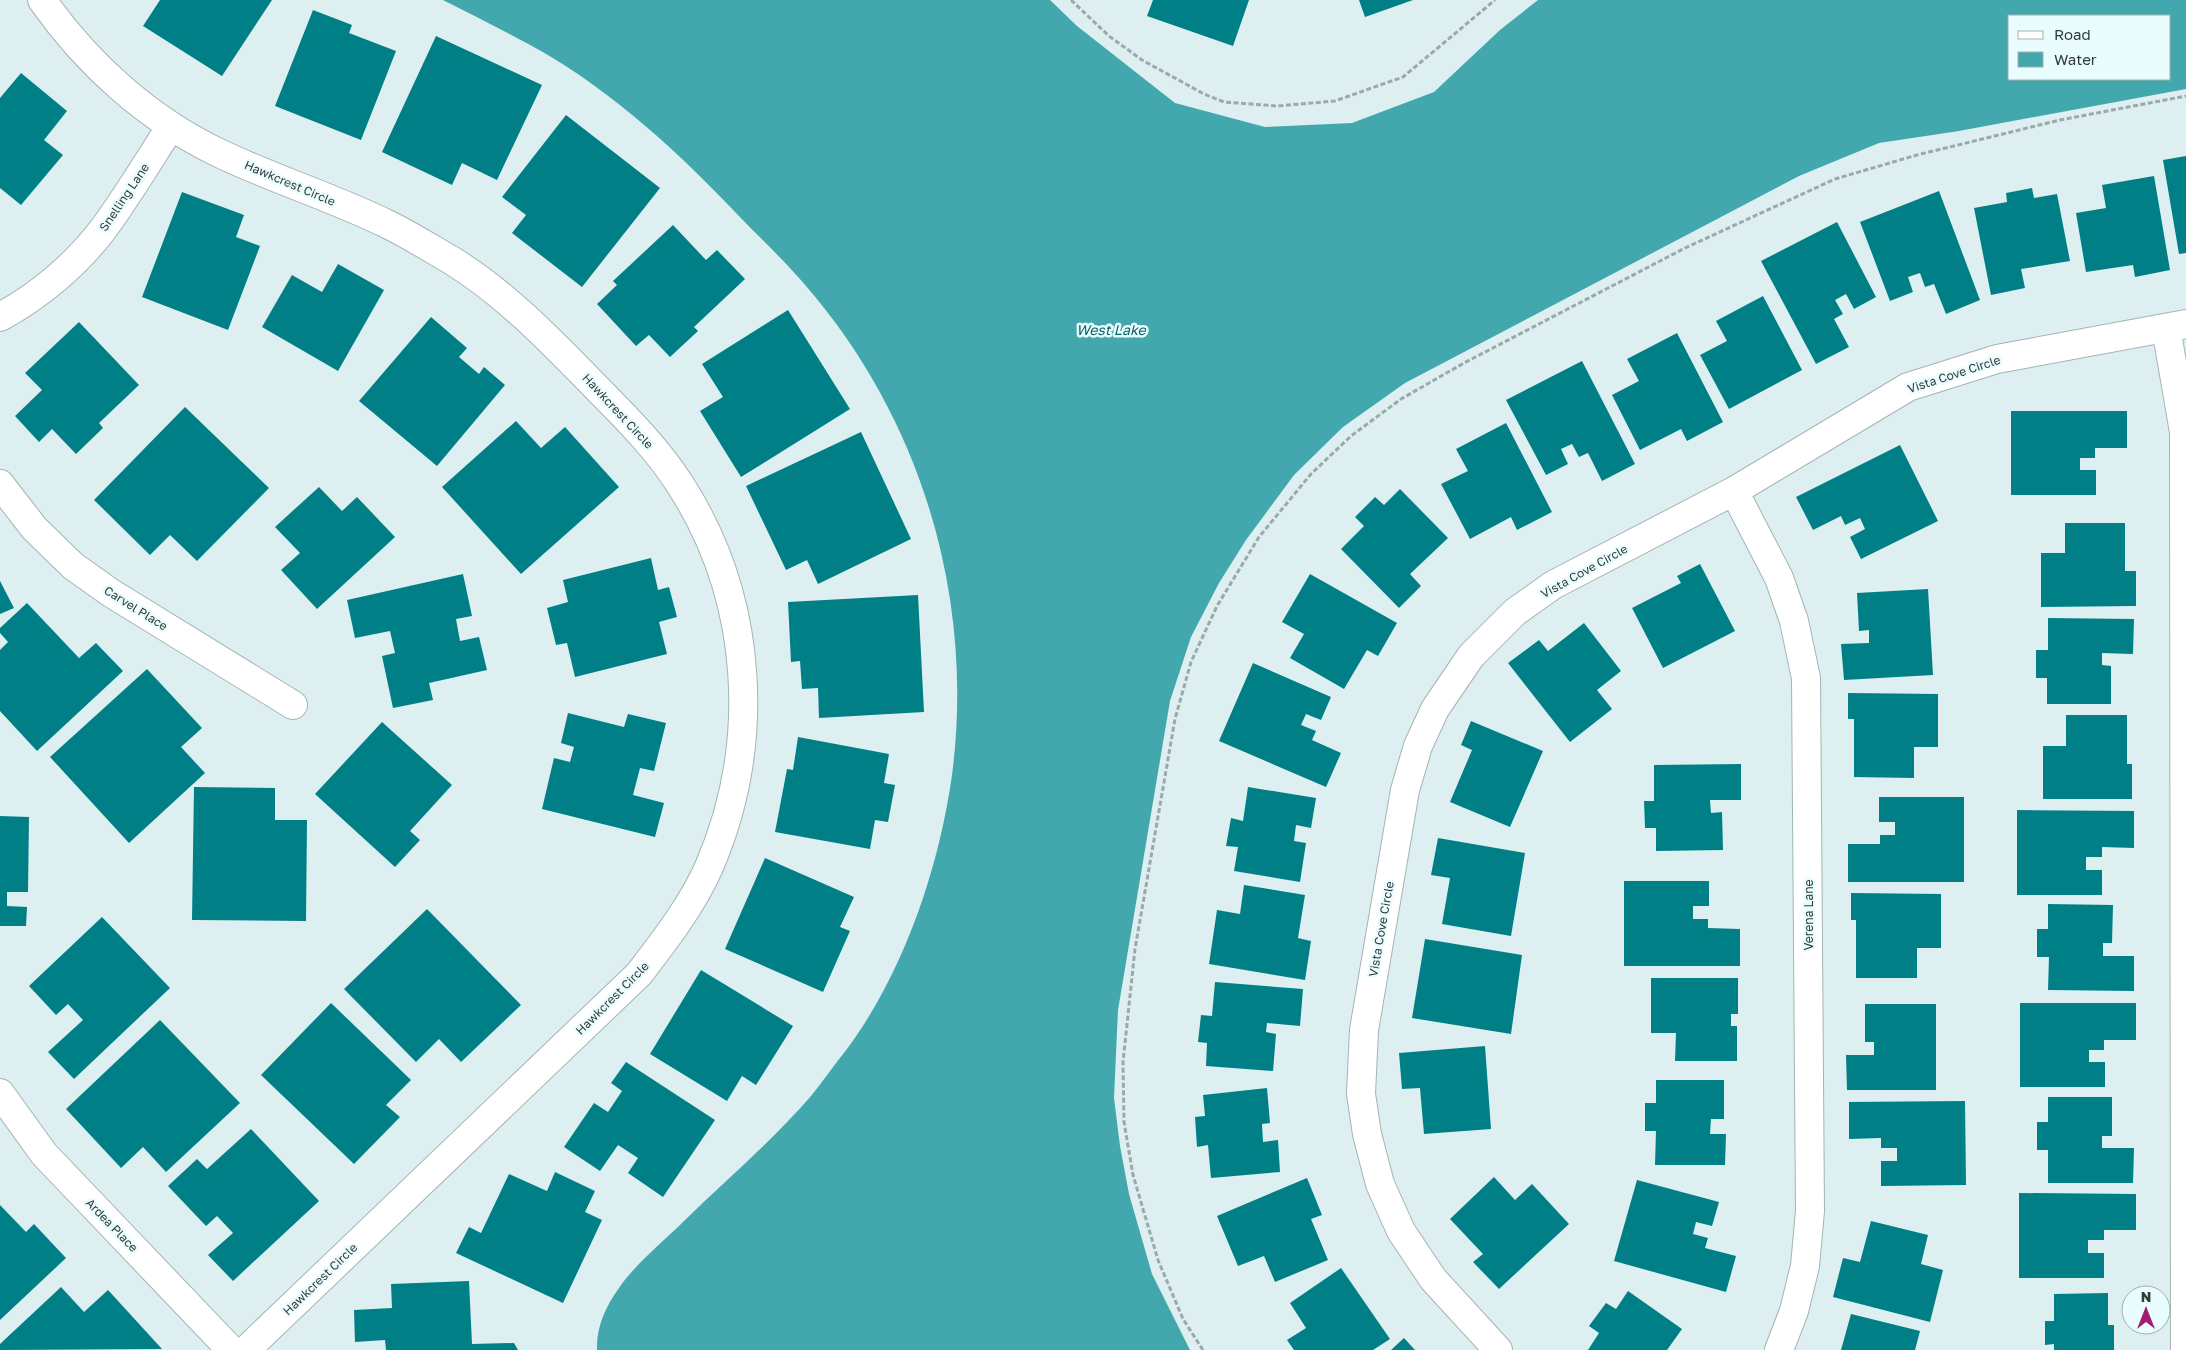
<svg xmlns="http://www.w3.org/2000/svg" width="2186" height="1350" viewBox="0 0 2186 1350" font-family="'Golos Text',sans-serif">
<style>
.water{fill:#42a8ae;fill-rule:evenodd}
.building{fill:#008086}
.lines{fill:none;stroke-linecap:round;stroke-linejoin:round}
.minor-casing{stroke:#a3b4b5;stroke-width:30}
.path{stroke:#9ba9aa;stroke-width:3;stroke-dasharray:5 2.5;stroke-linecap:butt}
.minor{stroke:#fff;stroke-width:28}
.labels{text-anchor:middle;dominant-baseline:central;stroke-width:5;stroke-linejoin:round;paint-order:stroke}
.street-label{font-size:12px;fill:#333a3a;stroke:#eafdfe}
.water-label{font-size:14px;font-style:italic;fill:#0e6368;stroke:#eafdfe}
</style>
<rect width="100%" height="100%" fill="#ddeff0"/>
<path class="water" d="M 443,0 L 1050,0 L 1077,26 L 1175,103 L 1265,127 L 1352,123 L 1434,92 L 1500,30 L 1538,0 L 2186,0 L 2186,89 L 1959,131 L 1879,143 L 1799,176 L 1405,383 L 1343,427 L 1294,475 L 1246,540 L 1219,583 L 1191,637 L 1170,701 L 1118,1010 L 1114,1098 L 1120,1146 L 1129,1194 L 1152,1274 L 1190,1350 L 597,1350 C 596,1327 606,1306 619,1288 C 636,1263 663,1242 684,1221 C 726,1180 772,1141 811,1096 C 823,1081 835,1064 847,1049 C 904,972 939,868 952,775 C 975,599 922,420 806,286 C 784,260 759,237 736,213 C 678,152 614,93 541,51 C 509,33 476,17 443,0 ZM 2010,16 L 2170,16 L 2170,79 L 2010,79 Z"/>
<path class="building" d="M 160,0 L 272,0 L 222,76 L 143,26 Z
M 1153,0 L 1249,0 L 1233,46 L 1147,16 Z
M 1359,0 L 1413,0 L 1365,17 Z
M 313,10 L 352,25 L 349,33 L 396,51 L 361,140 L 275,106 Z
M 436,36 L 542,85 L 497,180 L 462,163 L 452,185 L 382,152 Z
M 21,73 L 67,111 L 44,140 L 63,155 L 21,205 L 0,188 L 0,98 Z
M 566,115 L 660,188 L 582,287 L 512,233 L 526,215 L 502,197 Z
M 2186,156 L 2186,253 L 2179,254 L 2163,160 Z
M 2154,176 L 2170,270 L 2135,277 L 2133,265 L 2086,272 L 2076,213 L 2106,208 L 2102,185 Z
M 2032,188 L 2034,198 L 2057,194 L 2070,261 L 2021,269 L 2025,288 L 1991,295 L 1974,208 L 2007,202 L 2006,193 Z
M 1939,191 L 1980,300 L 1946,314 L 1934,284 L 1925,287 L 1920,273 L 1908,277 L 1913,292 L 1890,301 L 1860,222 Z
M 182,192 L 244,215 L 236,237 L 260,246 L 228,330 L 142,297 Z
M 1837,222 L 1876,297 L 1854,309 L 1846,294 L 1835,300 L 1843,314 L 1834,319 L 1849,347 L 1816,364 L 1761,261 Z
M 673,225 L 706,260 L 717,250 L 745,279 L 694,327 L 698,331 L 670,357 L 649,335 L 636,346 L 597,304 L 617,285 L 613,281 Z
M 338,264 L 384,290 L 338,371 L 262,327 L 292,275 L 322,292 Z
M 1763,296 L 1802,370 L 1729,409 L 1700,355 L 1727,341 L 1716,321 Z
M 788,310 L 850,409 L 741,477 L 700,411 L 723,397 L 702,364 Z
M 431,317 L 467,348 L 459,357 L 479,374 L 484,367 L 505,385 L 437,466 L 359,401 Z
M 79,322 L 139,385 L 99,423 L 103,428 L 76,454 L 52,429 L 39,442 L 15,416 L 42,390 L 25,373 Z
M 1677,333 L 1723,422 L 1687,441 L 1681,429 L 1640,450 L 1612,395 L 1639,381 L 1627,359 Z
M 1582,361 L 1635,464 L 1602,481 L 1588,453 L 1579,457 L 1572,444 L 1561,449 L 1568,464 L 1546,475 L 1506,400 Z
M 185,407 L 269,488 L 197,561 L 170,535 L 150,555 L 94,500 Z
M 2011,411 L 2127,411 L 2127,448 L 2095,448 L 2095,458 L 2080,458 L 2080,470 L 2096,470 L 2096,495 L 2011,495 Z
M 516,421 L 541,448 L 565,427 L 619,487 L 521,574 L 442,487 Z
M 1506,423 L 1552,512 L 1517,530 L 1511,517 L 1470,539 L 1441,484 L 1468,471 L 1456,449 Z
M 861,432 L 911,539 L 818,584 L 807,560 L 786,570 L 746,486 Z
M 1900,445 L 1938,521 L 1861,559 L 1850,537 L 1865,529 L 1860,518 L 1845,525 L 1841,516 L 1813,530 L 1796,497 Z
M 319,487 L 342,511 L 357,497 L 395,537 L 317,609 L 281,570 L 300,553 L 275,527 Z
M 1400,489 L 1448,538 L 1410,574 L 1421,586 L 1399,608 L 1341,549 L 1364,526 L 1355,517 L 1375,497 L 1384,505 Z
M 2065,523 L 2125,523 L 2125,571 L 2136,571 L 2136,606 L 2041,607 L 2041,553 L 2065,553 Z
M 651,558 L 658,590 L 669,587 L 677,617 L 659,622 L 667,654 L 575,677 L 567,643 L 556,645 L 547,608 L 568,602 L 563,580 Z
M 1700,564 L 1735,631 L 1663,668 L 1632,608 L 1681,583 L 1677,576 Z
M 463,574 L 472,616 L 456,619 L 460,641 L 479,637 L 487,670 L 429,683 L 433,700 L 393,708 L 382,656 L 395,653 L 390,631 L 355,638 L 347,600 Z
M 1310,574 L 1397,623 L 1378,656 L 1367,650 L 1344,689 L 1290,658 L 1304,634 L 1282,622 Z
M 0,581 L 14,608 L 0,614 Z
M 1928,589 L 1933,675 L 1844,680 L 1841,644 L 1869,643 L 1869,630 L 1859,631 L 1857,593 Z
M 918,595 L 924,712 L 819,718 L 818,688 L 802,689 L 800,661 L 791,662 L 788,602 Z
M 27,603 L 79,658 L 96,643 L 123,671 L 37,751 L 0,711 L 0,650 L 8,642 L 0,633 L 0,628 Z
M 2048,618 L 2134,619 L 2133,654 L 2102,653 L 2102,665 L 2111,666 L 2111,704 L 2047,704 L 2047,678 L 2036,678 L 2036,650 L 2048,650 Z
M 1584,623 L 1621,671 L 1597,690 L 1612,709 L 1570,742 L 1508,663 L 1539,640 L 1548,651 Z
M 1253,663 L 1331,697 L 1321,720 L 1306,714 L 1301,725 L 1316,731 L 1312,740 L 1341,753 L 1326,787 L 1219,741 Z
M 147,669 L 202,728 L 181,747 L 205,773 L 129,843 L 50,757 Z
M 1848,693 L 1938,694 L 1938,747 L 1914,747 L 1914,778 L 1854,777 L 1854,719 L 1848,719 Z
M 568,713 L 624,727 L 628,714 L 666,723 L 654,771 L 640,768 L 633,795 L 664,803 L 655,837 L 542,809 L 554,758 L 570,762 L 574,747 L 561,743 Z
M 2066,715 L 2127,715 L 2127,764 L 2132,764 L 2132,799 L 2043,799 L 2043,746 L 2066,746 Z
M 1471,721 L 1543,751 L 1510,827 L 1450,802 L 1472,750 L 1461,745 Z
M 382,722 L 452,785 L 410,831 L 420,840 L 395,867 L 315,794 Z
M 798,737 L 889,754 L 884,783 L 895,785 L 888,822 L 875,820 L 870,849 L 775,832 L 787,769 L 793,770 Z
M 1741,764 L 1741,800 L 1710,800 L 1711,813 L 1722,812 L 1723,850 L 1656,851 L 1656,828 L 1645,828 L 1644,801 L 1654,801 L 1654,765 Z
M 194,787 L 275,788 L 275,820 L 307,820 L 306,921 L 192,920 Z
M 1248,787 L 1316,798 L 1311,828 L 1296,825 L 1294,841 L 1306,843 L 1300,882 L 1234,871 L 1238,847 L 1226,846 L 1231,818 L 1243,821 Z
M 1879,797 L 1964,797 L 1964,882 L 1848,882 L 1848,844 L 1880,844 L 1880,835 L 1895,835 L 1895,822 L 1879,822 Z
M 2017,810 L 2134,811 L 2134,848 L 2102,847 L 2102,857 L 2086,857 L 2086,870 L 2102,870 L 2102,895 L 2017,895 Z
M 0,816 L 29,817 L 28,892 L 7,892 L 7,906 L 27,907 L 26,926 L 0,926 Z
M 1438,838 L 1525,853 L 1511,936 L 1442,924 L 1450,878 L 1431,875 Z
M 765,858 L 854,897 L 840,927 L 850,931 L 823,992 L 725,949 Z
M 1624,881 L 1709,881 L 1709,906 L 1693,906 L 1693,919 L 1708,919 L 1708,928 L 1740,929 L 1740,966 L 1624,966 Z
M 1244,885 L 1305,895 L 1298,938 L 1311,941 L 1305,980 L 1209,964 L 1217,910 L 1240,914 Z
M 1851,893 L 1941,894 L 1941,948 L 1917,948 L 1917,978 L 1856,978 L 1856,920 L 1851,920 Z
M 2048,904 L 2113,905 L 2112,943 L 2103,943 L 2103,956 L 2134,956 L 2134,991 L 2048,990 L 2049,957 L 2037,957 L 2037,929 L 2048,929 Z
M 427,909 L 521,1005 L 461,1062 L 439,1039 L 416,1062 L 344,989 Z
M 102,917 L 170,988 L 74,1079 L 48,1052 L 83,1020 L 68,1004 L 56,1015 L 29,986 Z
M 1425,939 L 1522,955 L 1511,1034 L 1412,1018 Z
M 701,970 L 793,1026 L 756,1085 L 742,1076 L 727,1101 L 650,1054 Z
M 1651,978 L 1738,978 L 1738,1014 L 1731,1014 L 1731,1026 L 1737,1026 L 1737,1061 L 1675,1061 L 1676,1033 L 1651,1033 Z
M 1215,982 L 1303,989 L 1300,1026 L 1267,1023 L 1266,1032 L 1276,1034 L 1273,1071 L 1206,1066 L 1207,1043 L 1198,1042 L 1201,1015 L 1212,1016 Z
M 331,1003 L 411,1080 L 386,1105 L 400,1117 L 354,1164 L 261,1075 Z
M 2020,1003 L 2136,1003 L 2136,1040 L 2104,1040 L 2104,1050 L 2089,1050 L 2089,1062 L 2105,1062 L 2105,1087 L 2020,1087 Z
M 1865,1004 L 1936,1004 L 1936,1090 L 1847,1090 L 1846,1055 L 1874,1055 L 1874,1042 L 1865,1042 Z
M 160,1020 L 240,1103 L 166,1172 L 143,1147 L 121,1168 L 66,1109 Z
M 1485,1046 L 1491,1129 L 1424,1134 L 1420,1088 L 1402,1089 L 1399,1053 Z
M 626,1062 L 715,1120 L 663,1197 L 628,1173 L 638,1158 L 618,1145 L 600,1171 L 564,1147 L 594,1103 L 608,1112 L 622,1091 L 611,1083 Z
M 1656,1080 L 1724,1080 L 1724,1119 L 1711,1119 L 1710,1134 L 1726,1134 L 1725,1165 L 1655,1165 L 1656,1131 L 1645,1131 L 1645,1103 L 1656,1103 Z
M 1267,1088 L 1270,1123 L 1262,1124 L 1263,1142 L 1278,1140 L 1280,1172 L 1211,1178 L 1208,1145 L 1197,1147 L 1195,1117 L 1205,1116 L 1203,1095 Z
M 2048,1097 L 2112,1097 L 2112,1136 L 2102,1136 L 2102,1148 L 2134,1148 L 2133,1183 L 2048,1183 L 2048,1150 L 2037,1150 L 2037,1122 L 2048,1122 Z
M 1965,1101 L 1966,1185 L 1881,1186 L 1881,1161 L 1897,1161 L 1897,1148 L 1881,1148 L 1881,1138 L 1849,1139 L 1849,1102 Z
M 251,1129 L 319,1201 L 233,1281 L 208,1255 L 233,1233 L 217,1216 L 206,1226 L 168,1186 L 197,1159 L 207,1169 Z
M 555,1172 L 595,1191 L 585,1212 L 602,1220 L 563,1303 L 456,1253 L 469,1227 L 481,1233 L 509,1174 L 547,1191 Z
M 1494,1177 L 1515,1200 L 1532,1184 L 1569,1224 L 1499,1289 L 1473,1262 L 1483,1254 L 1450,1219 Z
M 1307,1178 L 1322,1215 L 1311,1219 L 1328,1260 L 1275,1282 L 1264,1256 L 1238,1266 L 1217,1216 Z
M 1637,1180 L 1719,1202 L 1712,1226 L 1696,1222 L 1693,1234 L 1708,1238 L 1705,1248 L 1736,1256 L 1726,1292 L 1614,1261 Z
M 2019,1193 L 2136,1194 L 2136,1230 L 2104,1230 L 2104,1240 L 2088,1240 L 2088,1253 L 2104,1253 L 2104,1278 L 2019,1278 Z
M 0,1205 L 26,1232 L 34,1224 L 66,1258 L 0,1320 Z
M 1871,1221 L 1928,1235 L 1921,1264 L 1943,1270 L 1930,1322 L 1833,1297 L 1843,1258 L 1860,1262 Z
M 1341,1268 L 1390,1339 L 1373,1350 L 1294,1350 L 1287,1340 L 1306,1328 L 1290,1303 Z
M 469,1281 L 472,1344 L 514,1343 L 518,1350 L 386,1350 L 385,1340 L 355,1342 L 354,1310 L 392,1308 L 391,1284 Z
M 61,1287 L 84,1312 L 108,1290 L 162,1349 L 0,1350 L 0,1344 Z
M 1628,1291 L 1682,1329 L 1667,1350 L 1588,1350 L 1599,1333 L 1589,1326 L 1606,1303 L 1616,1309 Z
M 2108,1293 L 2108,1325 L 2114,1325 L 2114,1350 L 2054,1350 L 2054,1344 L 2045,1345 L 2045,1321 L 2054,1321 L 2054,1294 Z
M 1851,1314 L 1920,1331 L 1915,1350 L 1841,1350 Z
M 1404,1338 L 1415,1350 L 1391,1350 Z"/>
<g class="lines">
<g class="minor-casing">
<path id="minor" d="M 42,0 C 87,64 148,119 219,153 C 273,179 332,197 387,224 C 408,234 430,248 451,260 C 503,292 546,336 588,379 C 621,413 656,446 681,486 C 754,600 762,744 709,867 C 691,907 665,940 639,974 L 246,1350
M 0,317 C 39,296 77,264 104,228 C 128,195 149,160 171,126
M 2166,328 L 2184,432 L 2185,1350
M 0,484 L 34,528 L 73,566 L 111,593 L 293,705
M 1734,491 L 1779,578 L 1794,621 L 1806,678 L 1810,1211 L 1805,1266 L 1794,1311 L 1779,1350
M 0,1093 L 44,1154 L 231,1350
M 1498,1350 L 1433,1279 L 1401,1231 L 1380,1184 L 1367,1134 L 1361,1094 L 1364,1030 L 1405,790 L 1418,746 L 1435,709 L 1471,656 L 1515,612 L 1553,585 L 1734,491 L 1908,387 L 1997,359 L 2186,324"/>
</g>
<path class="path" d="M 1071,0 L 1109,36 L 1142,60 L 1204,94 L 1224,102 L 1277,106 L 1335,101 L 1403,77 L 1495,0
M 1203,1350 L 1183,1319 L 1158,1260 L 1133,1175 L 1124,1122 L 1123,1062 L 1135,949 L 1175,719 L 1191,662 L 1217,606 L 1259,537 L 1311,474 L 1351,436 L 1401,399 L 1464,363 L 1685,248 L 1835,179 L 1917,155 L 2060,120 L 2186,96"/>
<use href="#minor" class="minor"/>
</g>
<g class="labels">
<g class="street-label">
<text transform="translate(290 183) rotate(23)">Hawkcrest Circle</text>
<text transform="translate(124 197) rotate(-56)">Snelling Lane</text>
<text transform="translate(1954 374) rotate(-18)">Vista Cove Circle</text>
<text transform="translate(618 411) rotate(47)">Hawkcrest Circle</text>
<text transform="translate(1584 571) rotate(-29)">Vista Cove Circle</text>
<text transform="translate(136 608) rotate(32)">Carvel Place</text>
<text transform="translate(1808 915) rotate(-90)">Verena Lane</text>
<text transform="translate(1381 929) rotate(-80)">Vista Cove Circle</text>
<text transform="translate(612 998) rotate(-45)">Hawkcrest Circle</text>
<text transform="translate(112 1225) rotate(46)">Ardea Place</text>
<text transform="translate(320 1279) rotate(-44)">Hawkcrest Circle</text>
</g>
<g class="water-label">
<text x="1111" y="329">West Lake</text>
</g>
</g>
<rect x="2008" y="15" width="162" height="65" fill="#eafdfe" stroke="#a1afb0"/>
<rect x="2018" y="31" width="25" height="8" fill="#ffffff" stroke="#a1afb0"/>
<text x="2054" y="40" font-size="15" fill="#333a3a">Road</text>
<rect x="2018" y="52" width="25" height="15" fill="#42a8ae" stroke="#a1afb0"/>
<text x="2054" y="65" font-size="15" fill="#333a3a">Water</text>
<g transform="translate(2146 1310)"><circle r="24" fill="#eafdfe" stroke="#a1afb0"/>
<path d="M0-4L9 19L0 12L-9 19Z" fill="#a11e6e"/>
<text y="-8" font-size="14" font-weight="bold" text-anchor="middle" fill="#333a3a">N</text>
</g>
</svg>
